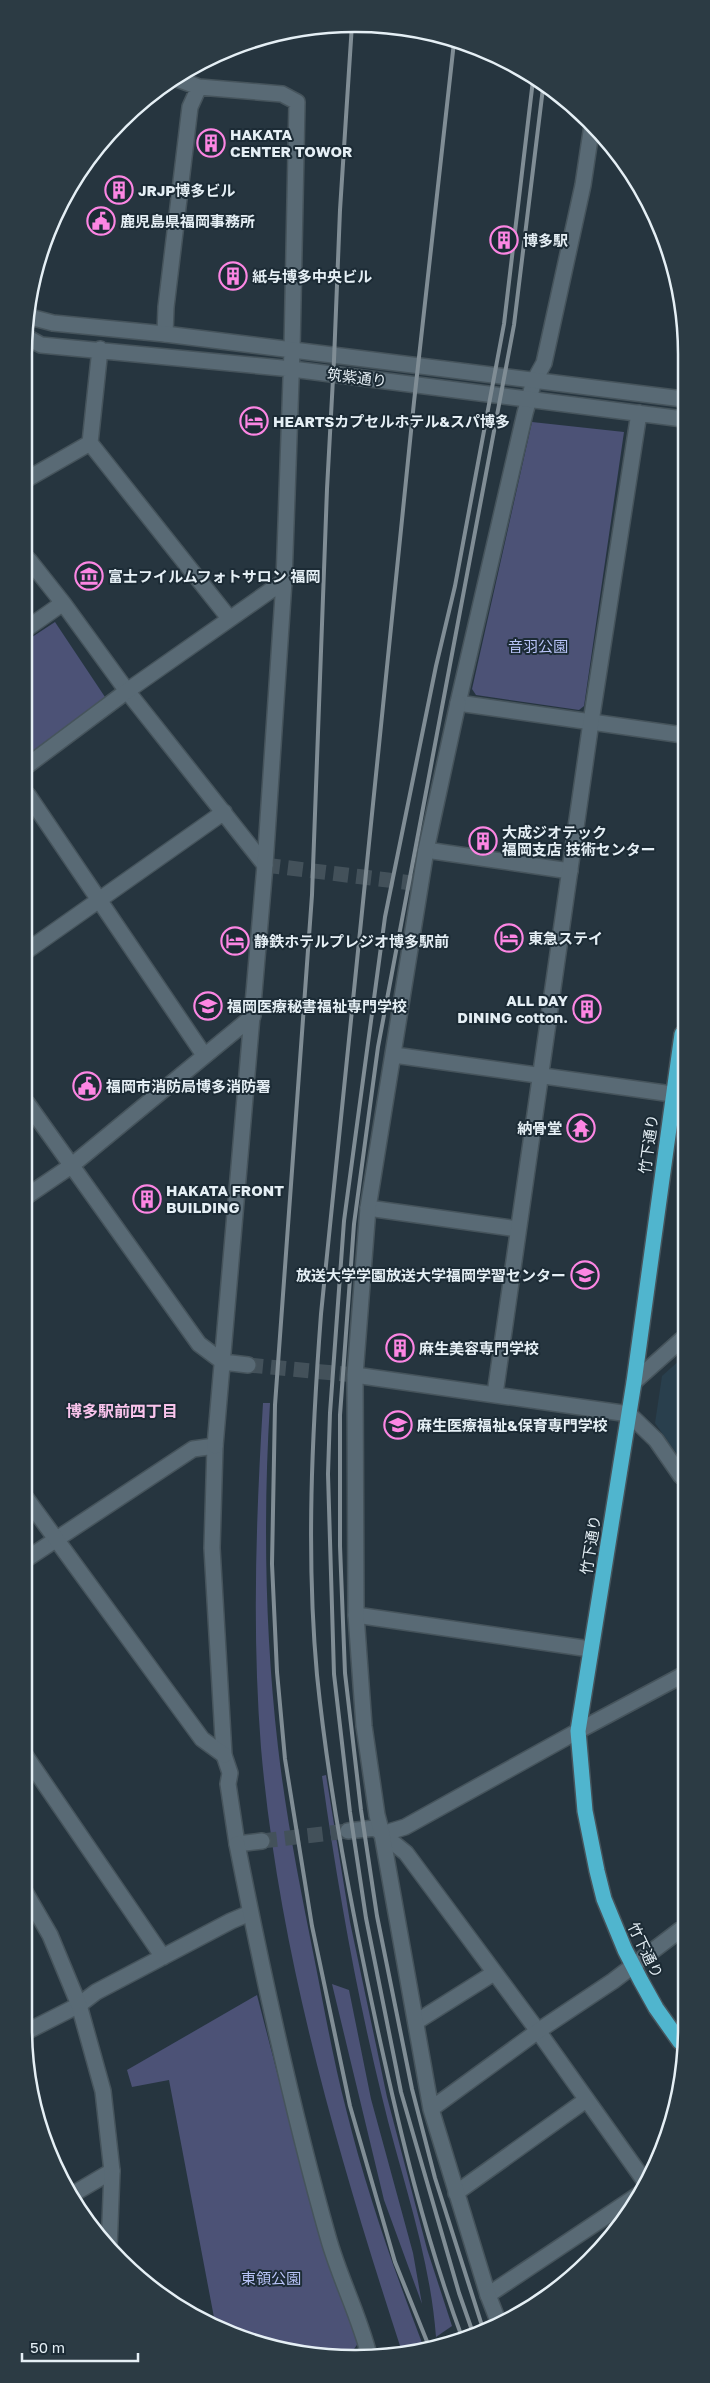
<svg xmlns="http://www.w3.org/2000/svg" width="710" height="2383" viewBox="0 0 710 2383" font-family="'Golos Text','Noto Sans JP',sans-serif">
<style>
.built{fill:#293f4d}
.green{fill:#4c5276}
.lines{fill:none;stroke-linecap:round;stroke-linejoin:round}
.street-tunnel{stroke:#43515a;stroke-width:15;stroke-dasharray:15 8;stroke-linecap:butt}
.secondary-tunnel{stroke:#43515a;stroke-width:15;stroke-dasharray:15 8;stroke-linecap:butt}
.street-casing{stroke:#46545c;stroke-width:18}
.secondary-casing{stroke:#46545c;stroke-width:18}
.highway-casing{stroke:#46545c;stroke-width:18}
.street{stroke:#596a75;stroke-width:15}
.secondary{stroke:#596a75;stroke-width:15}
.highway{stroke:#50b5ce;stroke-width:15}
.rail{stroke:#808d95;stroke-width:4}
.labels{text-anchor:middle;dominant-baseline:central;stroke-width:4;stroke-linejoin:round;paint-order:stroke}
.poi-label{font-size:15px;font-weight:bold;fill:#e5eff5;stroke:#1c2b35;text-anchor:start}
.street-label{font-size:15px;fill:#e5eff5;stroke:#1c2b35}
.park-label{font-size:15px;fill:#b8c3f7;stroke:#1c2b35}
.neighbourhood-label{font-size:16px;font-weight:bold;fill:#f9c4ec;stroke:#1c2b35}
.rim{fill:none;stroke:#e5eff5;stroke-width:2.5}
</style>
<rect width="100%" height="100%" fill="#26353f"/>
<path class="built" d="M 681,1359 L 681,1460 L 655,1423 L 662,1376 Z"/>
<path class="green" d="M 532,422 L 624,432 L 584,706 L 579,710 L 476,695 L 472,689 Z
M 55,622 L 111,706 L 28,762 L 29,639 Z
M 263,1403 L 270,1403 C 263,1518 265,1633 278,1747 C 286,1817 300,1887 314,1957 C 324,2007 333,2059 346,2109 C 366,2190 394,2270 424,2348 L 402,2352 C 338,2155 279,1955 261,1748 C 252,1633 256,1518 263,1403 Z
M 326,1775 L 350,1922 L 387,2097 L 427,2249 L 452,2326 L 436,2337 C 430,2255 401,2177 382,2097 C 356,1991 337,1883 322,1776 Z
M 332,1984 L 349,1990 L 371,2099 L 413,2253 L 422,2304 L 384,2200 Z
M 257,1995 L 304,2177 L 359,2342 L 354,2349 L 353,2357 C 306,2361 260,2345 216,2328 L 169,2080 L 132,2087 L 127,2070 Z"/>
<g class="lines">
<path class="street-tunnel" d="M 265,865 L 420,884
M 262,1841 L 348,1831"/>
<path class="secondary-tunnel" d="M 248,1365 L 355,1375"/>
<g class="street-casing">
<path id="street" d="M 174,78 L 199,87 L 282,94 L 297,102 L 292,350
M 592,125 L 583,185 L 544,363 L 534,381 L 525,413 L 458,703 L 683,735
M 165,334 L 166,307 L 190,107 L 199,87
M 29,560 L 63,603 L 127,691 L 265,865
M 29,627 L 63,603
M 28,795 L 204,1055
M 426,850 L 570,871
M 28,950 L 224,812
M 368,1208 L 518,1229
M 629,1414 L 656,1440 L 681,1476
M 25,1560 L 193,1449 L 215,1446 L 212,1548 L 224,1755 L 230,1773 L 228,1784 L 237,1844 L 262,1841
M 356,1615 L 590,1649
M 25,1755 L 163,1957
M 348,1831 L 375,1828 L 406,1853 L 538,2031 L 646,2183
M 382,1834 L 405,1827 L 578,1731
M 416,2022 L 494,1973
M 24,2033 L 79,2005 L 96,1992 L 231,1921 L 250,1913
M 456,2193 L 586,2100
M 73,2194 L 112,2171
M 488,2295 L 641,2193"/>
</g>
<g class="secondary-casing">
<path id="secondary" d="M 30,317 L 53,323 L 165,334 L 683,399
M 30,339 L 41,345 L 292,369 L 683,419
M 100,349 L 90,443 L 229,618
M 29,478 L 90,443
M 458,703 L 426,850 L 368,1208 L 355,1375 L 356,1615 L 364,1726 L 377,1815 L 382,1834 L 431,2109 L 488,2295 L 500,2326
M 28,765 L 127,691 L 284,581
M 394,1055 L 672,1094
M 27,1103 L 199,1344 L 223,1362 L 248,1365
M 27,1196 L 71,1166 L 253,1016
M 355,1375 L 629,1414
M 634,1382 L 681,1340
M 495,1394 L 591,722 L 639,413
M 215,1446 L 265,865 L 284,581 L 292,350
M 26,1498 L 202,1739 L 224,1755
M 578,1731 L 681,1676
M 237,1844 C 263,1976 291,2107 328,2237 C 339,2277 359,2315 369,2355
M 24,1890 L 50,1935 L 79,2005 L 103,2091 L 112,2171 L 109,2249
M 431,2109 L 538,2031 L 613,1981 L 680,1930"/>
</g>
<g class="highway-casing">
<path id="highway" d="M 680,2042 L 656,2008 L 641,1981 L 625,1950 L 604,1899 L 597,1871 L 585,1811 L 578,1731 L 634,1382 L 682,1034
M 544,2299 L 561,2287"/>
</g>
<use href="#street" class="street"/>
<use href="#secondary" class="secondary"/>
<use href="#highway" class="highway"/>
<path class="rail" d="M 352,24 L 340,210 L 334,360 L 327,489 L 312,895 L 275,1405 L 272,1564 L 277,1672 L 285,1759 L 312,1926 L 350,2106 L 395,2262 L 430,2349
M 454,42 L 414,402 L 321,1314 C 312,1434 306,1555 317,1675 C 329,1793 352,1911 377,2027 C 400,2132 425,2238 463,2340
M 484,2332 L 435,2178 L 412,2089 L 377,1916 L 361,1810 L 345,1673 L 340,1546 L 340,1415 L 354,1224 L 378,1047 L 514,325 L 543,88
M 474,2336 L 459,2293 L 401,2092 L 366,1918 L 350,1812 L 334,1674 L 328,1474 L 330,1413 L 344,1221 L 385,917 L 436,666 L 455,586 L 504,324 L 533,80"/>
</g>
<defs>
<g id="building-ring" transform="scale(1.4375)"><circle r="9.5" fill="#1c2b35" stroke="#fc86e3" stroke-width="1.5"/><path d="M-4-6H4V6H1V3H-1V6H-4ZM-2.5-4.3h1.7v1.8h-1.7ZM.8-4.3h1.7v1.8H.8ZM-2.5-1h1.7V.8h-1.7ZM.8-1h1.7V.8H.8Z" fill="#fc86e3"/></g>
<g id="civic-ring" transform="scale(1.4375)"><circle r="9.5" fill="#1c2b35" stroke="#fc86e3" stroke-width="1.5"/><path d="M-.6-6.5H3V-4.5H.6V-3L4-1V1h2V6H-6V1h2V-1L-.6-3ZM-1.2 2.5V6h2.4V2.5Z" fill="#fc86e3"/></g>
<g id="hotel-ring" transform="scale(1.4375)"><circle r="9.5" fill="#1c2b35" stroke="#fc86e3" stroke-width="1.5"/><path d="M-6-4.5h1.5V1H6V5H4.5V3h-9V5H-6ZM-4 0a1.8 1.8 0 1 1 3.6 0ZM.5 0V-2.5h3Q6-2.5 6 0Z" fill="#fc86e3"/></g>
<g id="museum-ring" transform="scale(1.4375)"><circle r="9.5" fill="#1c2b35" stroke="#fc86e3" stroke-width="1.5"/><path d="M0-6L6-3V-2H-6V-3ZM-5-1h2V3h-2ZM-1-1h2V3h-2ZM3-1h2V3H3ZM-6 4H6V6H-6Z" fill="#fc86e3"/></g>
<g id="university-ring" transform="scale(1.4375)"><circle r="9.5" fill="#1c2b35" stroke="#fc86e3" stroke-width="1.5"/><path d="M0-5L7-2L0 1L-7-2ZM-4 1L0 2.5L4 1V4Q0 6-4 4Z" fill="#fc86e3"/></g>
<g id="temple-ring" transform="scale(1.4375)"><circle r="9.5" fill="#1c2b35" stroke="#fc86e3" stroke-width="1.5"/><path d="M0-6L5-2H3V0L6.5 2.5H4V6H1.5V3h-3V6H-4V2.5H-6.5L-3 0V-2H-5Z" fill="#fc86e3"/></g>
</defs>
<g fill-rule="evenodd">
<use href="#building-ring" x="211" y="143"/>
<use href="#building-ring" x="119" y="190"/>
<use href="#civic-ring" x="101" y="221"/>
<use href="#building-ring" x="504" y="240"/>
<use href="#building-ring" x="233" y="276"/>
<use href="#hotel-ring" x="254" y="421"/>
<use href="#museum-ring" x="89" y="576"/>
<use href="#building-ring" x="483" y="841"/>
<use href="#hotel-ring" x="509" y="938"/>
<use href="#hotel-ring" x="235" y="941"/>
<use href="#university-ring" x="208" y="1006"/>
<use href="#building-ring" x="587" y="1009"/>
<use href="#civic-ring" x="87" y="1086"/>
<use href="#temple-ring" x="581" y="1128"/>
<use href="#building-ring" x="147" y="1199"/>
<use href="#university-ring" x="585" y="1275"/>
<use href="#building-ring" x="400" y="1348"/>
<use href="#university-ring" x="398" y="1425"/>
</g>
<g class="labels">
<g class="poi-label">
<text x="230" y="134">HAKATA<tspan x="230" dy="17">CENTER TOWOR</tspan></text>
<text x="138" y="190">JRJP博多ビル</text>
<text x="120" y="221">鹿児島県福岡事務所</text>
<text x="523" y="240">博多駅</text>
<text x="252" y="276">紙与博多中央ビル</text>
<text x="273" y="421">HEARTSカプセルホテル&amp;スパ博多</text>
<text x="108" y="576">富士フイルムフォトサロン 福岡</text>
<text x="502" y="832">大成ジオテック<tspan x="502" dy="17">福岡支店 技術センター</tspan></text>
<text x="528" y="938">東急ステイ</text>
<text x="254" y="941">静鉄ホテルプレジオ博多駅前</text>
<text x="568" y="1000" text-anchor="end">ALL DAY<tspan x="568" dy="17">DINING cotton.</tspan></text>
<text x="227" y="1006">福岡医療秘書福祉専門学校</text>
<text x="106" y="1086">福岡市消防局博多消防署</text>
<text x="562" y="1128" text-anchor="end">納骨堂</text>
<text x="166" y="1190">HAKATA FRONT<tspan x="166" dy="17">BUILDING</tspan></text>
<text x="566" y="1275" text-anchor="end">放送大学学園放送大学福岡学習センター</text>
<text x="419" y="1348">麻生美容専門学校</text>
<text x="417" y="1425">麻生医療福祉&amp;保育専門学校</text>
</g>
<g class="street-label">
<text transform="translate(357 377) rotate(7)">筑紫通り</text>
<text transform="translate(648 1144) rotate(-82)">竹下通り</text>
<text transform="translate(590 1545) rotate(-81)">竹下通り</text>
<text transform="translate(646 1950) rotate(64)">竹下通り</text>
</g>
<g class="park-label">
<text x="538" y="646">音羽公園</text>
<text x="271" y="2278">東領公園</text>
</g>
<g class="neighbourhood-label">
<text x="122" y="1411">博多駅前四丁目</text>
</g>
</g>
<path d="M0 0H710V2383H0ZM354 32H356A322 322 0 0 1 678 354V2028A322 322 0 0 1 356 2350H354A322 322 0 0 1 32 2028V354A322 322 0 0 1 354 32Z" fill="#2c3b44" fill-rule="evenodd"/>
<path class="rim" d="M354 32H356A322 322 0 0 1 678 354V2028A322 322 0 0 1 356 2350H354A322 322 0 0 1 32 2028V354A322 322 0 0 1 354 32Z"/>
<path d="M22 2353v8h116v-8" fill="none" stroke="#e5eff5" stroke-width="2.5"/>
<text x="30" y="2353" font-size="15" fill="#e5eff5" stroke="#1c2b35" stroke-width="4" paint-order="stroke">50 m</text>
</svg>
